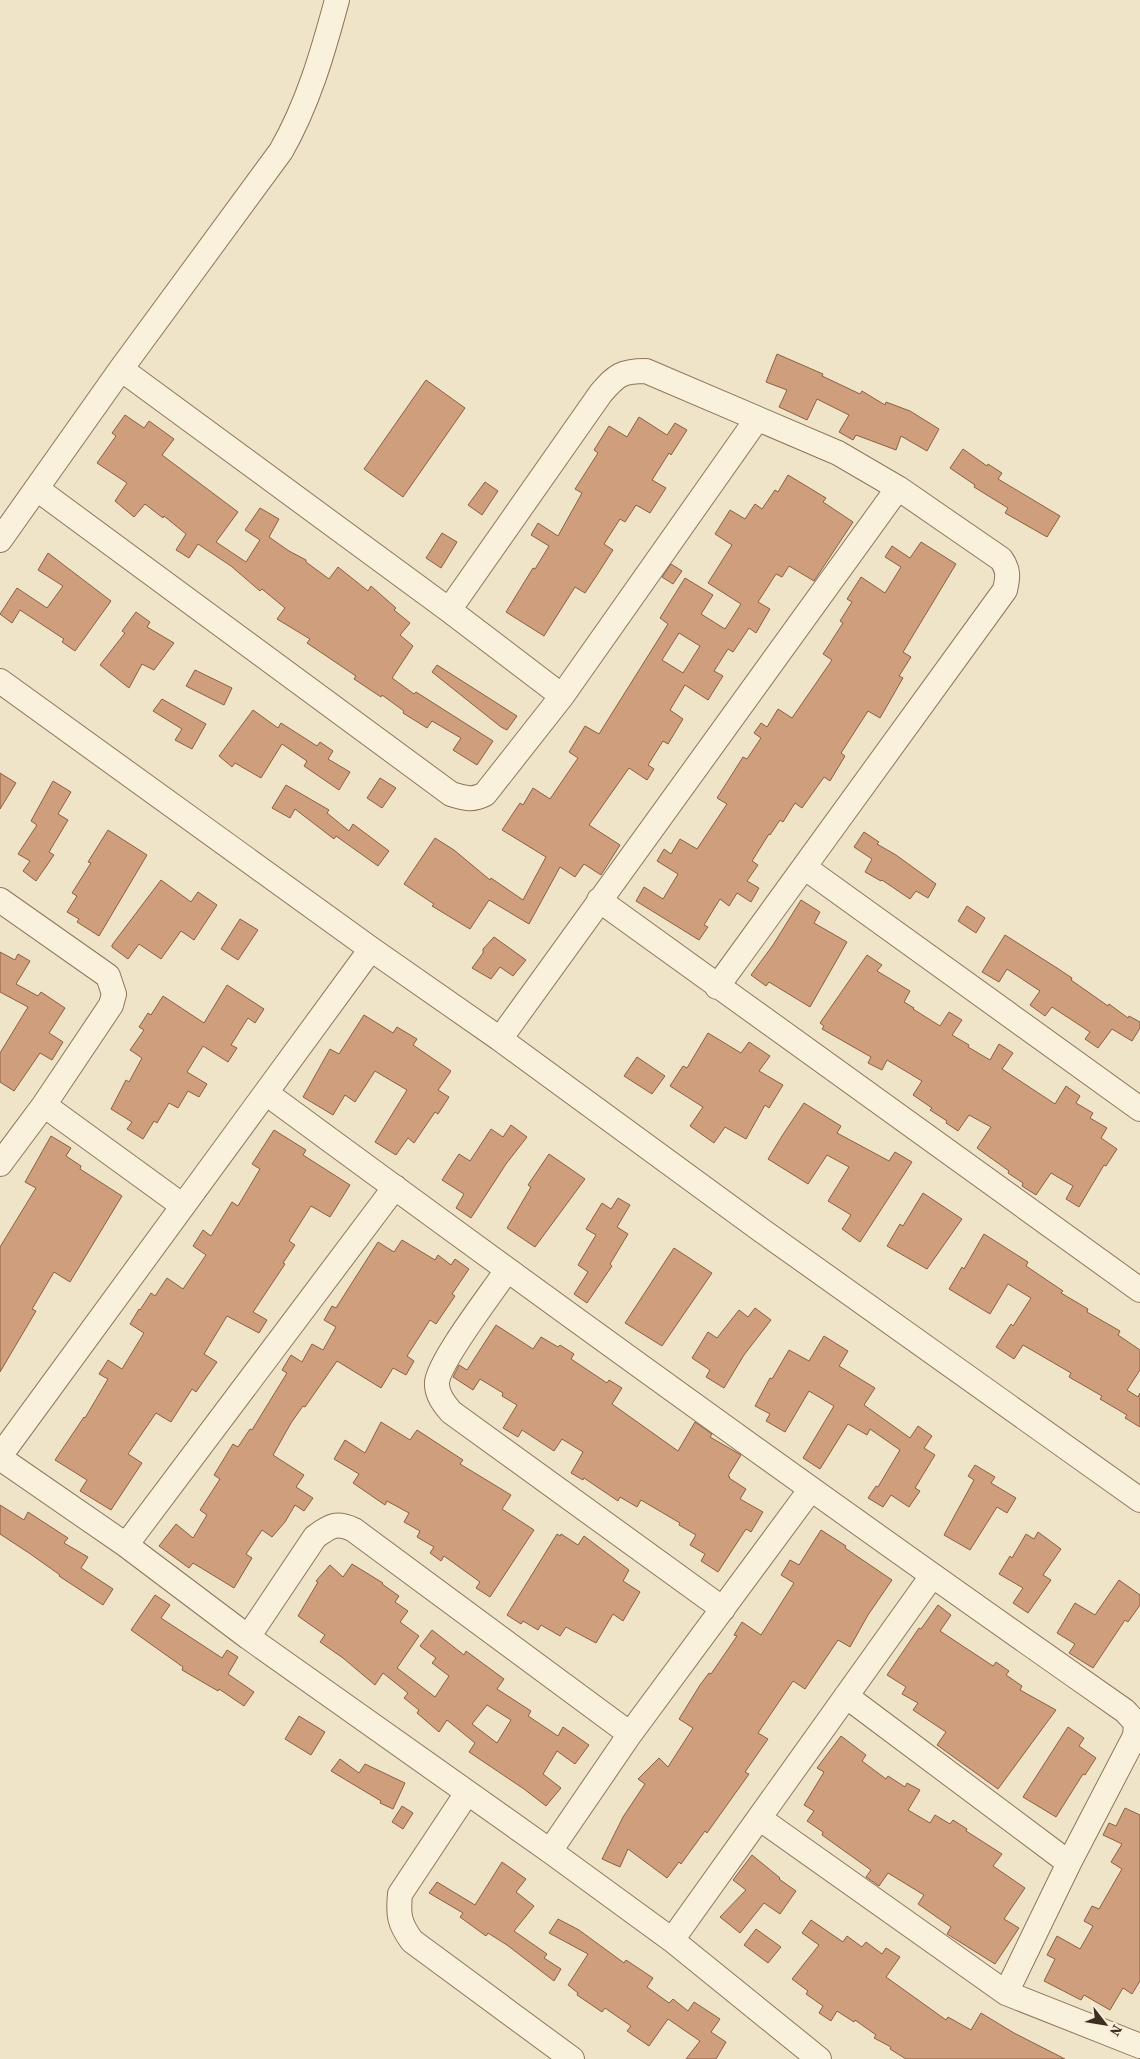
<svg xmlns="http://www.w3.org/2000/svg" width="1140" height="2059" viewBox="0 0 1140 2059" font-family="'Source Serif 4',serif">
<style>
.building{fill:#cf9f7d;stroke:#8d5f41;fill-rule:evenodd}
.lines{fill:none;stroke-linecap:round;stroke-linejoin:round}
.minor-casing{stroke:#8d765c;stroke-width:26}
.minor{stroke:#faf1dc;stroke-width:24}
</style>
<rect width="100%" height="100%" fill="#f0e4c8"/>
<path class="building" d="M 777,354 L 823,374 L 822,376 L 860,394 L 862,391 L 885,405 L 886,402 L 910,411 L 939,429 L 927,451 L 901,436 L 896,450 L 856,435 L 853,440 L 839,432 L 849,415 L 817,399 L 807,420 L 779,407 L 787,390 L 766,382 Z
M 426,380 L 465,408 L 403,497 L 364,469 Z
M 125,415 L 144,428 L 149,421 L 174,439 L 162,455 L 238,512 L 216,542 L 246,562 L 260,540 L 245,530 L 260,508 L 279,519 L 269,537 L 289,551 L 306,560 L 306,562 L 329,579 L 338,567 L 368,591 L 371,586 L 396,608 L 394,610 L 410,623 L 400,635 L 413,646 L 392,678 L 414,694 L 416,692 L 493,741 L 477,765 L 453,750 L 461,738 L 432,721 L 427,728 L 403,713 L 404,711 L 382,695 L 381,697 L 354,679 L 356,676 L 307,643 L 310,639 L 277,619 L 285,608 L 262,589 L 260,591 L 231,566 L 198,544 L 189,558 L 176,550 L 186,534 L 164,516 L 163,518 L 145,504 L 134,517 L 115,501 L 127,483 L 97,463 L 116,436 L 112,433 Z
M 639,417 L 667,435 L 675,423 L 687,430 L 671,455 L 669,453 L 652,480 L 666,488 L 650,513 L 636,505 L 625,522 L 620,519 L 604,544 L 613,550 L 597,575 L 585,593 L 575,587 L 544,636 L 506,612 L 533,568 L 535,569 L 549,546 L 531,535 L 538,523 L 558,536 L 582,493 L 575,489 L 598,453 L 594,450 L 609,426 L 627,437 Z
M 963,449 L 987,466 L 988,464 L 1002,473 L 998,479 L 1060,516 L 1047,537 L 1005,513 L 1008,508 L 974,487 L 975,485 L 950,468 Z
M 788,475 L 826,498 L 823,502 L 853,522 L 814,581 L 789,566 L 782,577 L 776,574 L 758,602 L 770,609 L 756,633 L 749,628 L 733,652 L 728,649 L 714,671 L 723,676 L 708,700 L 685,685 L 670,710 L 683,719 L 668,744 L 663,741 L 648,765 L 654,769 L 647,780 L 629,768 L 589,825 L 620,845 L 601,875 L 584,864 L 575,877 L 560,867 L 529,924 L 489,900 L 470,929 L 432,906 L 434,904 L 404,884 L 435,838 L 454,850 L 490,880 L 491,878 L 523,900 L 546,857 L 502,830 L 520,803 L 523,805 L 533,788 L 550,799 L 578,758 L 569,752 L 585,726 L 599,734 L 668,624 L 660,618 L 685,578 L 713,595 L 701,614 L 725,629 L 741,604 L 708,583 L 732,545 L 715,534 L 730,510 L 745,519 L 755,504 L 762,509 L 775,490 L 778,492 ZM 679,633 L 700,646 L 683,673 L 662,660 Z
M 485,482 L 498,491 L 482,515 L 468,505 Z
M 442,533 L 457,542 L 441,568 L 426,558 Z
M 921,542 L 956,564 L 903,652 L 911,657 L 899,676 L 903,678 L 880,718 L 868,711 L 841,753 L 845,756 L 830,781 L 824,777 L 802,808 L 795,803 L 783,822 L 780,820 L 770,835 L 769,834 L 752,861 L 758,865 L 747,881 L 759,888 L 751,902 L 737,893 L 729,906 L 720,899 L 704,925 L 708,927 L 699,940 L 636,901 L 644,887 L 663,899 L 678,874 L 657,861 L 664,849 L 671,854 L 680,839 L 697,849 L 727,804 L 717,798 L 743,757 L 747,759 L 761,738 L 754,733 L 761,723 L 767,727 L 778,709 L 792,718 L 832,660 L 823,654 L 843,623 L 840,621 L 852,602 L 847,599 L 861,577 L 885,593 L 901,567 L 885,557 L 892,546 L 910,558 Z
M 48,553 L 111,601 L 75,651 L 62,642 L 64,639 L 20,610 L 12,623 L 0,614 L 17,588 L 47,608 L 63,586 L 38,570 Z
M 671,564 L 682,571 L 673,584 L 662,577 Z
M 136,612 L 150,622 L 147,627 L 174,643 L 154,670 L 142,664 L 129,688 L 100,665 L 125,633 L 122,631 Z
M 437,665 L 517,716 L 507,730 L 501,727 L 432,672 Z
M 195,670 L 232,688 L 224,705 L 186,686 Z
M 162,699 L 206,724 L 192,749 L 175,740 L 182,729 L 153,711 Z
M 253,710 L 278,728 L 281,723 L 317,746 L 320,742 L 333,751 L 328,759 L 350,772 L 339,790 L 304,766 L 307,761 L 282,744 L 261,778 L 235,763 L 232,767 L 219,756 Z
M 0,773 L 16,783 L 0,809 Z
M 380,778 L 396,788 L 382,808 L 367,798 Z
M 53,781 L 71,792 L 58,814 L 68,820 L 49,852 L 54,855 L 36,881 L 23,871 L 30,861 L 18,854 L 37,825 L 31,821 Z
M 286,785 L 329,810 L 327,813 L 349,831 L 353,824 L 389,851 L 378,866 L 336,836 L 334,839 L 295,809 L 290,818 L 272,808 Z
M 108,830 L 147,855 L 99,936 L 77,922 L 79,919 L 67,912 L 77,896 L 72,893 L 91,863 L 88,862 Z
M 864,832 L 879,842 L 877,844 L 896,855 L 936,884 L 928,898 L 916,891 L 910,899 L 882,880 L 881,881 L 865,872 L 872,859 L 854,847 Z
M 161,880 L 191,902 L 198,892 L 217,905 L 194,940 L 181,931 L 161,959 L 139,944 L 128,959 L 112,947 L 112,945 Z
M 801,900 L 820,912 L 814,923 L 847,942 L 810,1007 L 769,982 L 766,986 L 751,975 L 773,945 Z
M 967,906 L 985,918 L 976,933 L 958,921 Z
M 240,919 L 258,930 L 238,960 L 221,949 Z
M 1005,935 L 1057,968 L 1072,978 L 1071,980 L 1108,1006 L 1109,1004 L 1128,1018 L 1129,1016 L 1140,1022 L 1140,1028 L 1132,1041 L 1112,1029 L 1098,1048 L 1085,1039 L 1090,1032 L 1052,1007 L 1045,1016 L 1030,1005 L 1040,991 L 1007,969 L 999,982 L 982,972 Z
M 494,937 L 526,960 L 513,976 L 500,967 L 491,979 L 472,968 L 483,953 L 483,949 Z
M 0,952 L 15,960 L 18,954 L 30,961 L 16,984 L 38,996 L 41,992 L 65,1008 L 49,1033 L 63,1042 L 52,1060 L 40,1053 L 14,1091 L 0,1082 L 0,1053 L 28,1007 L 0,992 Z
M 867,955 L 882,965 L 877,971 L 910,991 L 904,1002 L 914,1008 L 913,1009 L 940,1026 L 949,1012 L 962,1020 L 952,1035 L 969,1045 L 968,1047 L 990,1060 L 999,1044 L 1013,1053 L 1002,1069 L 1055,1104 L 1066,1086 L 1080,1096 L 1076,1103 L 1093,1113 L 1090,1118 L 1107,1128 L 1101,1138 L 1117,1149 L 1106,1166 L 1104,1165 L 1079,1207 L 1066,1199 L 1073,1186 L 1051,1173 L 1036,1195 L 1022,1186 L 1023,1183 L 1008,1173 L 1009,1171 L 977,1148 L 991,1127 L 969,1115 L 958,1131 L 946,1123 L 947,1121 L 930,1110 L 932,1108 L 913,1095 L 922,1081 L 887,1060 L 882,1070 L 868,1063 L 871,1057 L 822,1029 L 824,1026 L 820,1023 Z
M 227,985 L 264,1009 L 255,1023 L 248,1018 L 231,1045 L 237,1048 L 228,1062 L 203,1046 L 187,1072 L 207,1084 L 199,1097 L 188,1091 L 178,1108 L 169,1103 L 157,1123 L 154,1121 L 143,1139 L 127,1129 L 132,1122 L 111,1109 L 126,1080 L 129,1082 L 142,1058 L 130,1050 L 144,1030 L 139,1027 L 148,1013 L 151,1015 L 163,996 L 204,1023 Z
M 364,1015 L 393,1033 L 397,1027 L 417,1039 L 413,1045 L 451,1071 L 438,1090 L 449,1097 L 438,1114 L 435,1112 L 414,1143 L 408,1138 L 396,1155 L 375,1142 L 407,1090 L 375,1071 L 355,1102 L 345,1095 L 333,1115 L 303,1097 L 330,1049 L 339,1054 Z
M 708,1033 L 741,1053 L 749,1042 L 770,1056 L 759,1071 L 783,1085 L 769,1108 L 765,1105 L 746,1139 L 725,1127 L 714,1143 L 690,1126 L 703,1107 L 670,1086 L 683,1066 L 687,1068 Z
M 637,1057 L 665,1076 L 652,1094 L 624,1076 Z
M 804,1103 L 841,1126 L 837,1133 L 889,1161 L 895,1152 L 912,1162 L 860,1242 L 842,1229 L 851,1215 L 828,1201 L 849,1167 L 827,1155 L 808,1184 L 768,1159 L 782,1136 Z
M 511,1125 L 527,1137 L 506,1164 L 471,1218 L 456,1208 L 464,1194 L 442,1180 L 459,1154 L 470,1161 L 491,1129 L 503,1137 Z
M 274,1130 L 306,1150 L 303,1155 L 350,1185 L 330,1217 L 311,1206 L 289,1241 L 295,1245 L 283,1263 L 285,1264 L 253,1312 L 267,1320 L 259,1333 L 227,1316 L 204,1354 L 217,1362 L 196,1392 L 192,1389 L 171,1422 L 156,1413 L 128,1454 L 142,1463 L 111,1510 L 80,1491 L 87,1480 L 55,1460 L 84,1417 L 85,1418 L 108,1379 L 99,1374 L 108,1360 L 122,1369 L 144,1333 L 130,1324 L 139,1309 L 140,1310 L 151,1293 L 155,1296 L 167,1278 L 183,1289 L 206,1255 L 193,1246 L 203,1230 L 211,1236 L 232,1202 L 238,1206 L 260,1169 L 252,1164 Z
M 51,1136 L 71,1148 L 66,1156 L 81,1166 L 80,1169 L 122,1196 L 70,1282 L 54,1272 L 32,1309 L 36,1311 L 0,1372 L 0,1247 L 36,1188 L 25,1182 Z
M 549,1154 L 585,1179 L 535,1247 L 507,1228 L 531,1187 L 528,1185 Z
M 923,1193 L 962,1219 L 927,1269 L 887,1246 L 900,1224 L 903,1226 Z
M 618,1198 L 630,1205 L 617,1227 L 628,1234 L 610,1264 L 612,1266 L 587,1303 L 574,1294 L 588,1272 L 578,1265 L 596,1235 L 586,1229 L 602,1203 L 611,1209 Z
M 984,1234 L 1028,1262 L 1026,1266 L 1063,1291 L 1061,1293 L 1088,1309 L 1087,1312 L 1120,1331 L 1118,1335 L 1140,1350 L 1140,1370 L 1127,1390 L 1138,1397 L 1140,1393 L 1140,1427 L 1125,1418 L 1127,1415 L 1100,1399 L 1102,1396 L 1069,1377 L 1071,1373 L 1023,1345 L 1014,1359 L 996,1347 L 1011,1324 L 1013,1326 L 1031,1298 L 1008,1284 L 990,1314 L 949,1289 L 962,1267 L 964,1269 Z
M 402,1240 L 435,1260 L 438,1255 L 451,1265 L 455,1259 L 469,1269 L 452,1294 L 455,1296 L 436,1324 L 430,1320 L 407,1356 L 414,1361 L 406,1375 L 393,1368 L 381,1388 L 337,1361 L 305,1407 L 303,1406 L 291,1423 L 273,1455 L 304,1475 L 296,1487 L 313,1498 L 304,1511 L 295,1505 L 285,1522 L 272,1537 L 262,1530 L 246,1554 L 252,1558 L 234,1588 L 193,1563 L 189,1568 L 159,1546 L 176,1524 L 193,1538 L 207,1515 L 200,1510 L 220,1479 L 214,1475 L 233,1444 L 238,1447 L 250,1429 L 252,1430 L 287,1373 L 282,1370 L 291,1355 L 302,1362 L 312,1344 L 323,1350 L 336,1327 L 324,1320 L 332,1306 L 336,1308 L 378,1242 L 394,1252 Z
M 674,1248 L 712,1273 L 662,1346 L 625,1323 Z
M 755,1308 L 771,1320 L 744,1355 L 724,1388 L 706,1377 L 710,1370 L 692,1358 L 708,1332 L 717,1338 L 739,1310 L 748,1317 Z
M 496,1325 L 533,1349 L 541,1337 L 558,1347 L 560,1345 L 574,1354 L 571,1359 L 607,1383 L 609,1380 L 622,1388 L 612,1404 L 678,1451 L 695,1422 L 712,1434 L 710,1437 L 741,1455 L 728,1476 L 730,1477 L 729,1478 L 746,1489 L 740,1499 L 763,1512 L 751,1532 L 746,1529 L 718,1572 L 701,1561 L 705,1554 L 690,1545 L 696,1535 L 679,1525 L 680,1523 L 641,1500 L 637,1507 L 620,1497 L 618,1501 L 584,1478 L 583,1480 L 571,1473 L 583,1452 L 562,1439 L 554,1451 L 522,1430 L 518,1437 L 503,1428 L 517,1405 L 502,1396 L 503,1393 L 480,1379 L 473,1390 L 453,1377 L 459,1365 L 467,1370 Z
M 824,1336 L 848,1351 L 839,1366 L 875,1388 L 864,1405 L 910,1438 L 918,1426 L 932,1436 L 924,1448 L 935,1455 L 915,1488 L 920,1491 L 909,1507 L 891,1495 L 883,1507 L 868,1498 L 876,1486 L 878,1487 L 900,1450 L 870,1429 L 867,1435 L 848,1424 L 820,1469 L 803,1458 L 834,1406 L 809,1391 L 785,1432 L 766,1421 L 770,1414 L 755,1406 L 770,1378 L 772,1379 L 789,1350 L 809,1361 Z
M 381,1422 L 410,1440 L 417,1430 L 463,1460 L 460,1464 L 511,1495 L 502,1509 L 534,1530 L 490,1597 L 476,1588 L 480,1582 L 444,1556 L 441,1561 L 430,1553 L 434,1547 L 417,1537 L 420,1531 L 404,1522 L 409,1513 L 387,1501 L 385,1505 L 353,1483 L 359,1474 L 334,1459 L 345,1440 L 365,1453 Z
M 975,1465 L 995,1477 L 991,1483 L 1016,1498 L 1007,1513 L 997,1507 L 970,1550 L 944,1535 L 974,1480 L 968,1476 Z
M 0,1505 L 24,1520 L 28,1512 L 68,1538 L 64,1543 L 88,1557 L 81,1568 L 113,1589 L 103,1605 L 59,1576 L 60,1575 L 29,1553 L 0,1534 Z
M 821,1530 L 846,1546 L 845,1548 L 892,1580 L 868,1615 L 850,1647 L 838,1640 L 805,1689 L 793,1681 L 758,1733 L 768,1739 L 745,1772 L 749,1774 L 707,1833 L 705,1831 L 681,1864 L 679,1862 L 667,1878 L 628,1849 L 620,1867 L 602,1859 L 623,1817 L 645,1784 L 638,1779 L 659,1758 L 668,1767 L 693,1728 L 679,1719 L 700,1685 L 709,1673 L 711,1674 L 737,1636 L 734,1635 L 742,1622 L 761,1635 L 794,1583 L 781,1575 L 790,1560 L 799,1565 Z
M 1038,1532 L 1061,1549 L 1043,1575 L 1051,1580 L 1028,1613 L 1013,1603 L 1023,1588 L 999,1574 L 1010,1556 L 1012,1558 L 1026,1534 L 1034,1539 Z
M 557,1534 L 560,1536 L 561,1534 L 578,1545 L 584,1536 L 629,1570 L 623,1581 L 640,1592 L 623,1621 L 613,1614 L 596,1643 L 566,1627 L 560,1636 L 541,1625 L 538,1630 L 523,1621 L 521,1624 L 507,1615 Z
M 352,1564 L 383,1583 L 382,1584 L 399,1596 L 395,1602 L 408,1611 L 400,1622 L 419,1636 L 397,1668 L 435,1697 L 449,1676 L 432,1663 L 436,1658 L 420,1646 L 432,1630 L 464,1655 L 466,1651 L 504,1679 L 497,1689 L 531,1711 L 528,1716 L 558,1736 L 563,1727 L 589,1745 L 575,1764 L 557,1751 L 543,1774 L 561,1788 L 546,1806 L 524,1789 L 469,1752 L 475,1743 L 447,1720 L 439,1732 L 417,1713 L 419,1710 L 404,1698 L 408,1693 L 383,1673 L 375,1685 L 343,1658 L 320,1642 L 325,1635 L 298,1616 L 318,1582 L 316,1581 L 330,1565 L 343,1577 ZM 487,1705 L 511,1720 L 497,1743 L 472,1724 Z
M 1119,1580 L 1140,1595 L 1140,1605 L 1128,1622 L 1125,1620 L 1093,1668 L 1069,1653 L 1075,1644 L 1057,1633 L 1075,1603 L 1095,1615 Z
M 155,1595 L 170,1605 L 161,1618 L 222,1658 L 227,1650 L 238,1657 L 228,1674 L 254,1692 L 244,1706 L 219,1689 L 218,1691 L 182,1670 L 183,1667 L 131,1630 Z
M 938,1605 L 951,1615 L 940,1631 L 993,1666 L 996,1662 L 1009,1671 L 1006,1675 L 1022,1686 L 1020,1690 L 1056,1710 L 998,1789 L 937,1745 L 946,1732 L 913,1710 L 918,1703 L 902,1694 L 906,1687 L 887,1675 L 919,1628 L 921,1629 Z
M 299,1716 L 325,1732 L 311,1755 L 285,1739 Z
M 1068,1727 L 1084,1738 L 1079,1746 L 1096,1758 L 1085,1775 L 1083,1774 L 1056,1817 L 1023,1797 Z
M 841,1736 L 866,1755 L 862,1761 L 886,1779 L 888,1776 L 905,1787 L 907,1783 L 920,1790 L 908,1810 L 930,1823 L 935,1815 L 950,1824 L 953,1820 L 967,1829 L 966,1831 L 1002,1854 L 993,1866 L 1025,1888 L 1004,1919 L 1019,1928 L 995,1964 L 947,1934 L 951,1927 L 918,1904 L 924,1895 L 888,1873 L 879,1886 L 866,1877 L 871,1870 L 822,1835 L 823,1832 L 807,1821 L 814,1811 L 804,1805 L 824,1772 L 817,1768 Z
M 340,1759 L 359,1773 L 365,1764 L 405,1783 L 393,1809 L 380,1803 L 381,1801 L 331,1771 Z
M 402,1806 L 413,1813 L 403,1829 L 392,1822 Z
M 1125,1808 L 1140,1815 L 1140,1981 L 1132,1994 L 1123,1988 L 1110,2010 L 1084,1995 L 1081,2000 L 1044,1981 L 1055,1959 L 1047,1955 L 1057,1936 L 1080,1949 L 1093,1926 L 1084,1921 L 1092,1906 L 1099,1909 L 1122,1869 L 1111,1862 L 1122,1844 L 1103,1835 L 1109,1823 L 1116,1826 Z
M 752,1855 L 780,1878 L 779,1879 L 796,1891 L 780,1914 L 764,1903 L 740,1933 L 720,1917 L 746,1890 L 733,1880 Z
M 502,1862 L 526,1879 L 516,1892 L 534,1906 L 514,1931 L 547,1954 L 544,1958 L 561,1969 L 554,1981 L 507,1945 L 488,1933 L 486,1936 L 460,1917 L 463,1913 L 429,1893 L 437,1882 L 475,1905 Z
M 558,1919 L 579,1930 L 624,1963 L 626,1960 L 653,1978 L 647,1987 L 669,2003 L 673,1999 L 688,2011 L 694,2002 L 720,2019 L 711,2032 L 726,2042 L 716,2059 L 686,2059 L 700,2041 L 668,2019 L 649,2046 L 627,2031 L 631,2026 L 605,2008 L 602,2012 L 577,1995 L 578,1993 L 568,1985 L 588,1954 L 549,1933 Z
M 811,1920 L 843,1942 L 847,1936 L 862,1947 L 866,1942 L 882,1954 L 886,1948 L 900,1957 L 886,1977 L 946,2020 L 948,2017 L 971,2030 L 981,2013 L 1014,2033 L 1065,2059 L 906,2059 L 890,2049 L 891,2047 L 874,2038 L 876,2035 L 855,2020 L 854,2022 L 837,2011 L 831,2021 L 819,2013 L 823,2006 L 806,1994 L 808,1991 L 792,1979 L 819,1945 L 802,1933 Z
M 756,1929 L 781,1947 L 768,1963 L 744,1945 Z"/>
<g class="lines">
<g class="minor-casing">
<path id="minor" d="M 121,369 L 449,610 L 562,696
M 37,489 L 451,794 C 464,798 472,801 485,794 L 562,696 L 757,419
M 0,540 L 121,369 L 281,151 C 308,104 323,52 337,0
M 449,610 L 601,393 C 617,375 621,371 646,371 L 838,453 L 898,488 L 1001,559 C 1009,570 1008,577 1005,590 L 717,987
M 0,681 L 371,949 L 500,1039 L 761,1230 L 1140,1500
M 804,867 L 1140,1109
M 0,900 L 108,976 L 114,994 L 111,1005 L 44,1105 L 0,1164
M 599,900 L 1140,1290
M 500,1039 L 898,488
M 266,1093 C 550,1302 836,1509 1125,1711 L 1136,1723 L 1135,1736 L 1069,1863 L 1006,1993
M 44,1105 L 183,1206
M 507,1270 C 492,1293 440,1359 437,1382 C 436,1394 444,1404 451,1412 L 723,1609
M 0,1456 L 371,949
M 0,1458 L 126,1545 L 248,1637 L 550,1851 L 672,1940 L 819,2059
M 126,1545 L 395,1187
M 248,1637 L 315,1537 C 331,1525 337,1522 354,1530 L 630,1734
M 846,1696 L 1069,1863
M 467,1793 L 400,1894 C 398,1915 399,1923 412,1941 L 572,2059
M 759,1818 L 1006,1993 L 1140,2046
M 550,1851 L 630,1734 L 811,1489
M 672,1940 L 932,1576"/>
</g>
<use href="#minor" class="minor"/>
</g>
<g transform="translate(1105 2024) rotate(121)" stroke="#f7eed8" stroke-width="4" paint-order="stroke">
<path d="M0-4L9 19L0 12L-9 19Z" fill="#3d2e20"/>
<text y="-8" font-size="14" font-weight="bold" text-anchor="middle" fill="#3d2e20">N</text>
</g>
</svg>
